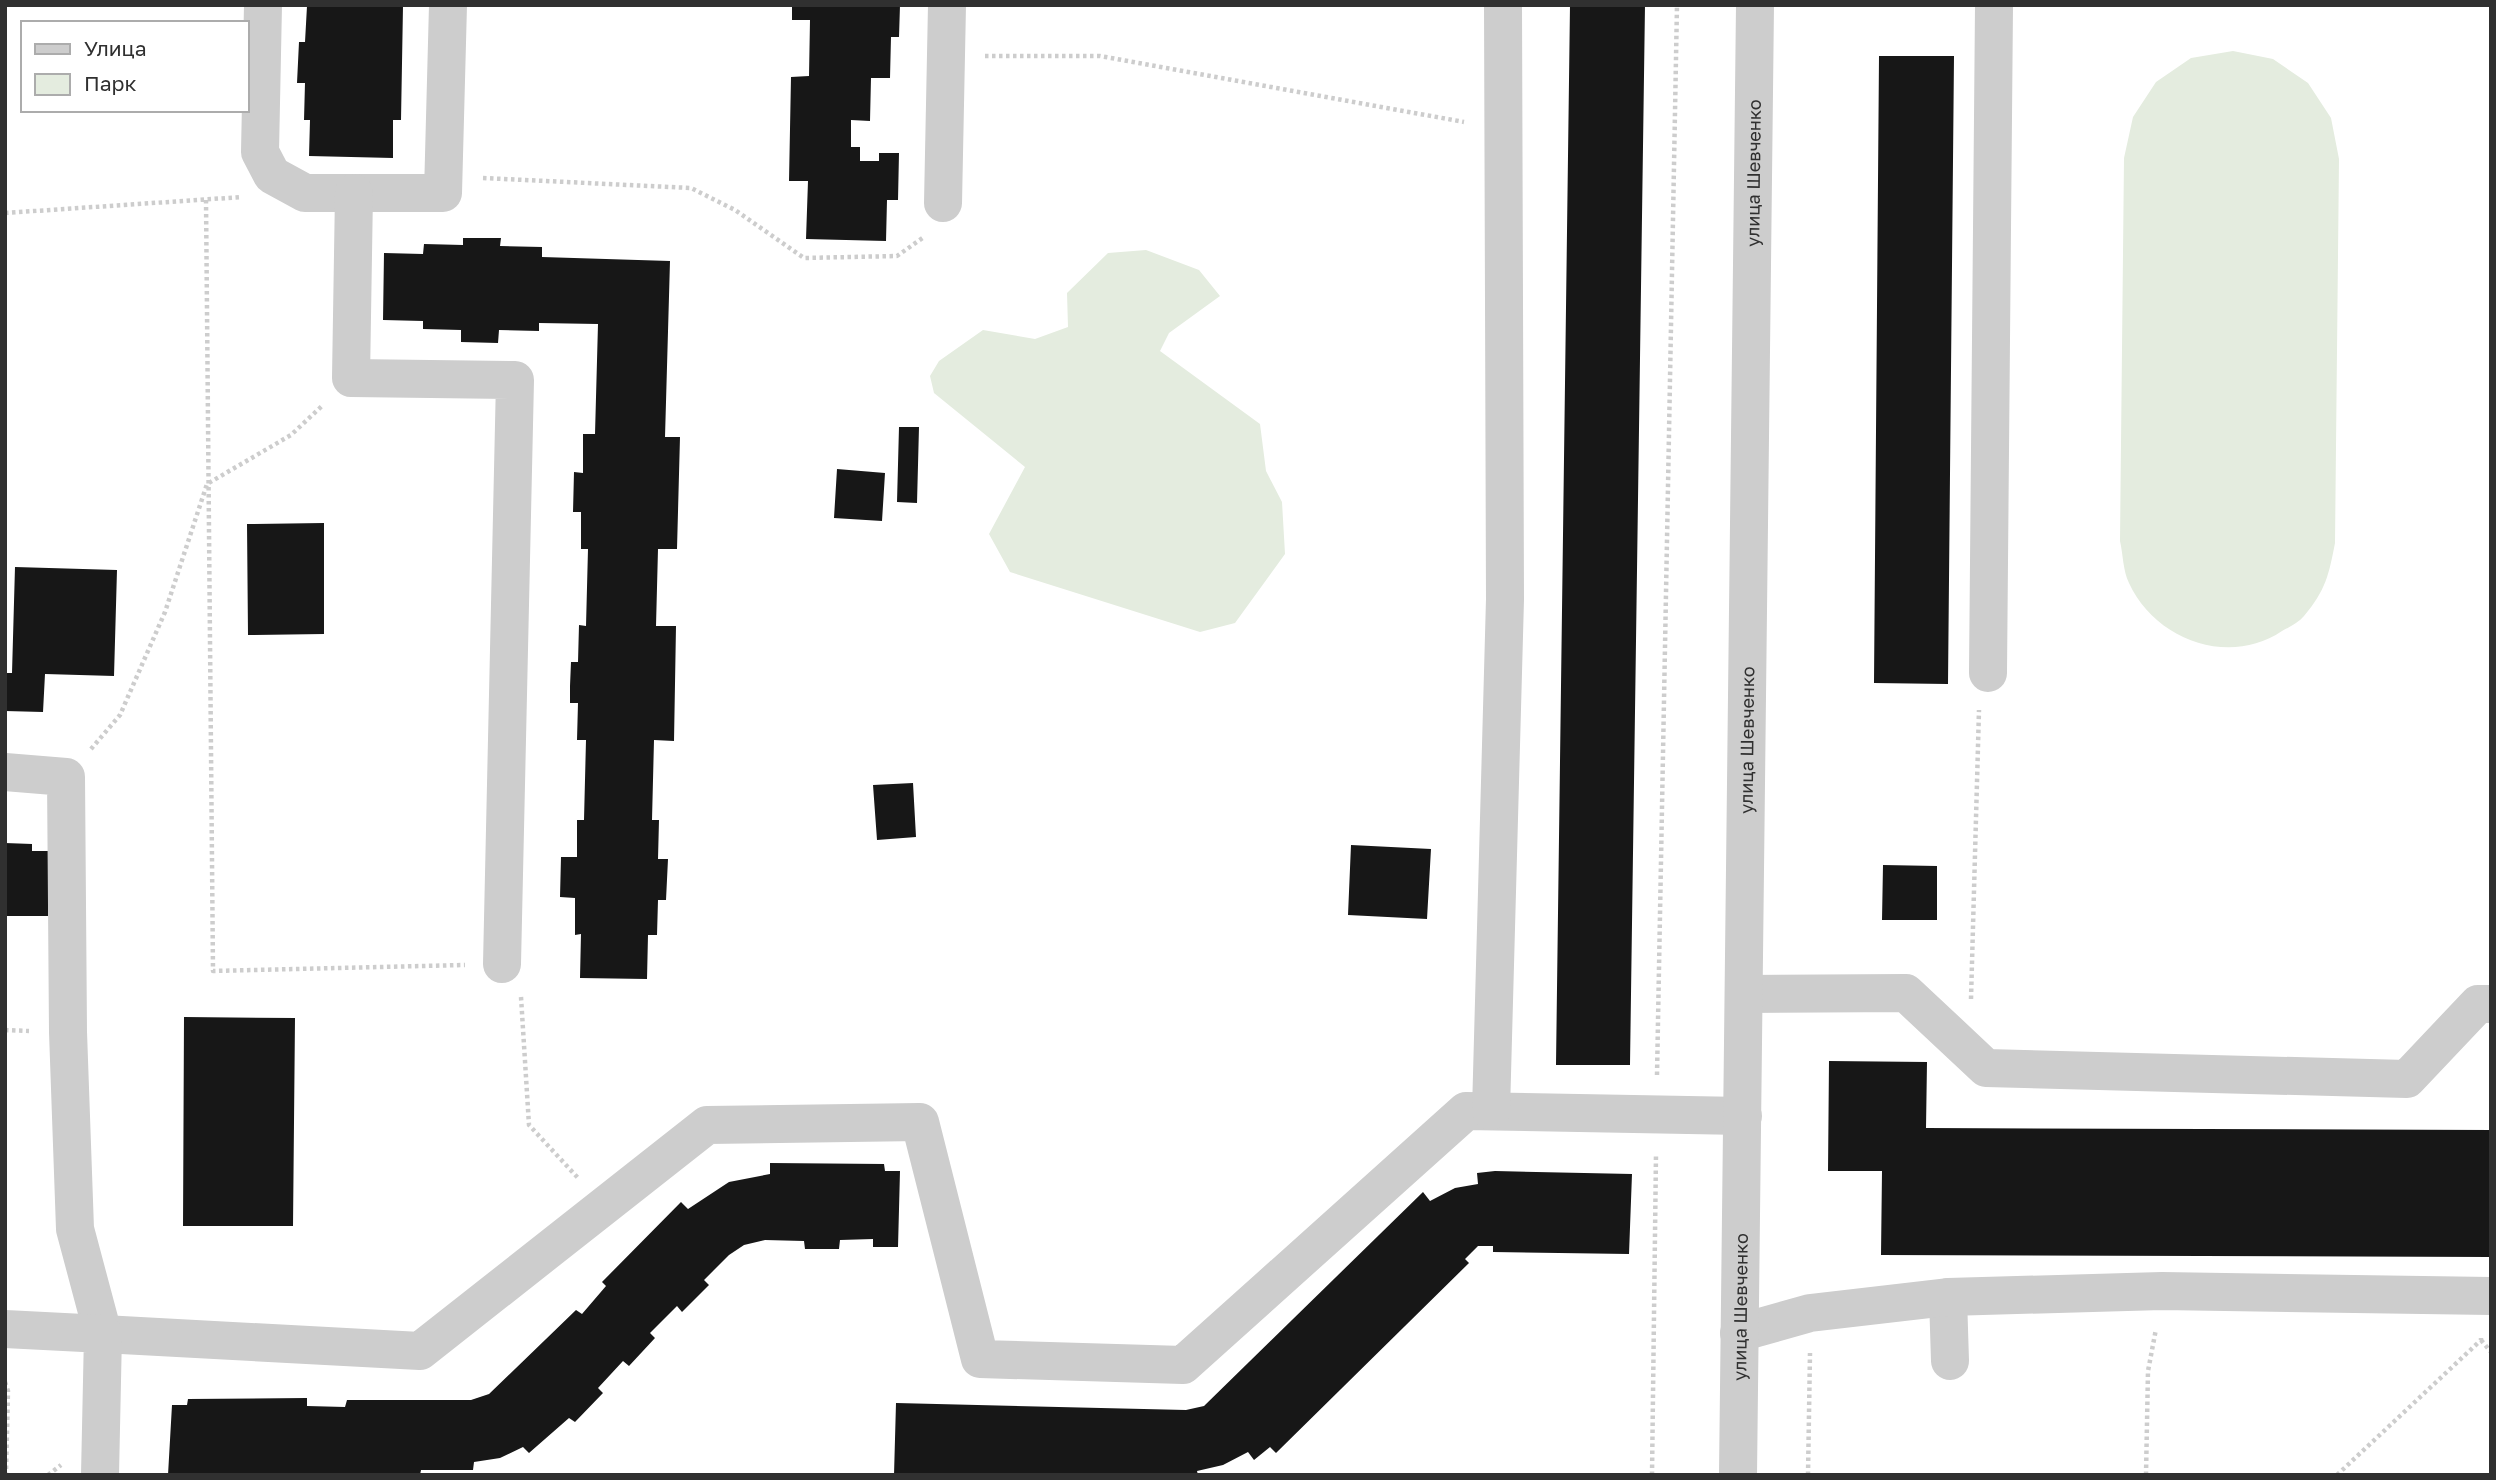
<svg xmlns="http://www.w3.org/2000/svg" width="2496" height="1480" viewBox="0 0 2496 1480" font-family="'Golos Text',sans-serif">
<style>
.green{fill:#e4ecdf}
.building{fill:#171717}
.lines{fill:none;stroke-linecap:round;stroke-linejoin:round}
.path{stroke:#cdcdcd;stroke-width:4.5;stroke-dasharray:3.5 3.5;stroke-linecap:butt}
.minor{stroke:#cdcdcd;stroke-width:38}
.labels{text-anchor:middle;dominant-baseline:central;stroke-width:7;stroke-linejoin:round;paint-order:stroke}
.street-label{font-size:18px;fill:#303030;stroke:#fff}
</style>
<rect width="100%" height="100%" fill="#fff"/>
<path class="green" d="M 2233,51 L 2273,59 L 2308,83 L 2331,118 L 2339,159 L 2335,543 C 2329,574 2326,590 2304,616 C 2299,622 2290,627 2282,631 C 2229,667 2155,640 2129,583 C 2123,571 2123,554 2120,541 L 2124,158 L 2133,117 L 2156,82 L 2191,58 Z
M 1146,250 L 1199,270 L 1220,296 L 1169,333 L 1160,351 L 1260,424 L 1266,471 L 1282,502 L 1285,554 L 1235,623 L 1200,632 L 1010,572 L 989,534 L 1025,467 L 934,393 L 930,376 L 939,361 L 983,330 L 1035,339 L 1068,327 L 1067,293 L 1108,253 Z"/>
<path class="building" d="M 792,5 L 900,5 L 899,37 L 891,37 L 890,78 L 871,78 L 870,121 L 851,120 L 851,147 L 860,147 L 860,161 L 879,161 L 879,153 L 899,153 L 898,200 L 887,200 L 886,241 L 806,239 L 808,181 L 789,181 L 791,77 L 809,76 L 810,20 L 792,20 Z
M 1570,5 L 1645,5 L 1630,1065 L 1556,1065 Z
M 307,6 L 403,6 L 401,120 L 393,120 L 393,158 L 309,156 L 310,120 L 304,120 L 305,83 L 297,83 L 299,42 L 305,42 Z
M 1879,56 L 1954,56 L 1948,684 L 1874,683 Z
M 463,238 L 501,238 L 500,246 L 542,247 L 542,257 L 670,261 L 665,437 L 680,437 L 677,549 L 658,549 L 656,626 L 676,626 L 674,741 L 654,740 L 652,820 L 659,820 L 658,859 L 668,859 L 666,900 L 658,900 L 657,935 L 648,935 L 647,979 L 580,978 L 581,934 L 575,935 L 575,898 L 560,897 L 561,857 L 577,857 L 577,820 L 584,820 L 586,740 L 577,740 L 578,703 L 570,703 L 570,686 L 571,662 L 578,662 L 579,625 L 586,626 L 588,549 L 581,549 L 581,512 L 573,512 L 574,472 L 583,473 L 583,434 L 595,434 L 598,324 L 539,323 L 539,331 L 499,330 L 498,343 L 461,342 L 461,330 L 423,329 L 423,321 L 383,320 L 384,253 L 423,254 L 424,244 L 463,245 Z
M 899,427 L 919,427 L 917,503 L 897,502 Z
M 837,469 L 885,473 L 882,521 L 834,518 Z
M 324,523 L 324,634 L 248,635 L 247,524 Z
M 15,567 L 117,570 L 114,676 L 45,674 L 43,712 L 5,711 L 5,673 L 12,673 Z
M 913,783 L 916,837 L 877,840 L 873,785 Z
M 5,843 L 32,844 L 32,851 L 48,851 L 48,916 L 5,916 Z
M 1351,845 L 1431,849 L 1427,919 L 1348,915 Z
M 1883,865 L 1937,866 L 1937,920 L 1882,920 Z
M 184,1017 L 295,1018 L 293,1226 L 183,1226 Z
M 1829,1061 L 1927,1062 L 1926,1128 L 2491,1130 L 2491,1257 L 1881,1255 L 1882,1171 L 1828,1171 Z
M 770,1163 L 884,1164 L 885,1171 L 900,1171 L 898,1247 L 873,1247 L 873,1239 L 840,1240 L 839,1249 L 805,1249 L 804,1241 L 765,1240 L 744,1245 L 729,1255 L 704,1280 L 709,1285 L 682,1312 L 677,1306 L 650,1333 L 655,1338 L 629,1366 L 623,1361 L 598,1388 L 603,1393 L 575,1422 L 569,1418 L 529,1453 L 523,1447 L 500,1458 L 474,1462 L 473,1470 L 421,1470 L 420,1475 L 379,1475 L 379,1473 L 168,1475 L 172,1405 L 187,1405 L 188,1399 L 307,1398 L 307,1406 L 345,1407 L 347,1400 L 471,1400 L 489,1394 L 576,1310 L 582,1314 L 606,1286 L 602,1282 L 681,1202 L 688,1209 L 729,1182 L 770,1174 Z
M 1495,1171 L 1632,1174 L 1629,1254 L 1493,1252 L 1493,1246 L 1478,1246 L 1465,1259 L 1469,1263 L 1276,1453 L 1270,1447 L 1254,1460 L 1248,1452 L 1223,1465 L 1197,1471 L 1198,1475 L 894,1475 L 896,1403 L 1186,1410 L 1204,1406 L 1423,1192 L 1430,1201 L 1455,1188 L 1478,1184 L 1477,1173 Z"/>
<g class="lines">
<path class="path" d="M 985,56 L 1100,56 L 1464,122
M 483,178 L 691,188 L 735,210 L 804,258 L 897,256 L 924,237
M 206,200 L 213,971 L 465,965
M 5,213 L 242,197
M 91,749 L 120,715 L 165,612 L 207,484 L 291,435 L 323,405
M 521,997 L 529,1125 L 578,1178
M 1971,999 L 1979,710
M 5,1030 L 29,1031
M 1657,1075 L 1677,5
M 2481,1340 L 2491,1352
M 5,1382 L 8,1391 L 6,1475
M 48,1475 L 61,1465
M 1652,1475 L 1656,1154
M 1808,1475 L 1810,1353
M 2146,1475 L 2148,1371 L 2156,1329
M 2337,1475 L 2481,1340 L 2481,1335"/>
<g class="minor">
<path d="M 263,5 L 260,152 L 272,175 L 305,193 L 443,193 L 448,5"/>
<path d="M 354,193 L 351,378 L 515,380 L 502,964"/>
<path d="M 943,203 L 947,5"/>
<path d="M 1988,673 L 1994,6"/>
<path d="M 5,772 L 66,777 L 68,1032 L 75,1229 L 103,1334 L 420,1351 L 707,1125 L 920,1122 L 980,1359 L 1183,1365 L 1466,1111 L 1743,1116"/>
<path d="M 1744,994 L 1906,993 L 1986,1068 L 2407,1079 L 2478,1004 L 2491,1004"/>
<path d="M 1491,1111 L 1505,599 L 1503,5"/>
<path d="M 1948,1297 L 1950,1361"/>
<path d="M 5,1329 L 103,1334 L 100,1475"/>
<path d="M 1739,1333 L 1810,1313 L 1948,1297 L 2162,1291 L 2491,1296"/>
<path id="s1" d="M 1738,1475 L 1755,5"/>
</g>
</g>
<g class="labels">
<g class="street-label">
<text stroke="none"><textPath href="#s1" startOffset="1302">улица Шевченко</textPath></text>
<text stroke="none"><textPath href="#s1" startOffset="735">улица Шевченко</textPath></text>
<text stroke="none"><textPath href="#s1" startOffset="168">улица Шевченко</textPath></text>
</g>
</g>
<rect width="2496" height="1480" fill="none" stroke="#303030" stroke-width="14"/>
<rect x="21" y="21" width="228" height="91" fill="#ffffff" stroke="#acacac" stroke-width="2"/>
<rect x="35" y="44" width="35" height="10" fill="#cdcdcd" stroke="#acacac" stroke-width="2"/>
<text x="84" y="56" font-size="21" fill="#303030">Улица</text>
<rect x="35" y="74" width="35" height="21" fill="#e4ecdf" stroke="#acacac" stroke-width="2"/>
<text x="84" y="91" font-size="21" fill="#303030">Парк</text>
</svg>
